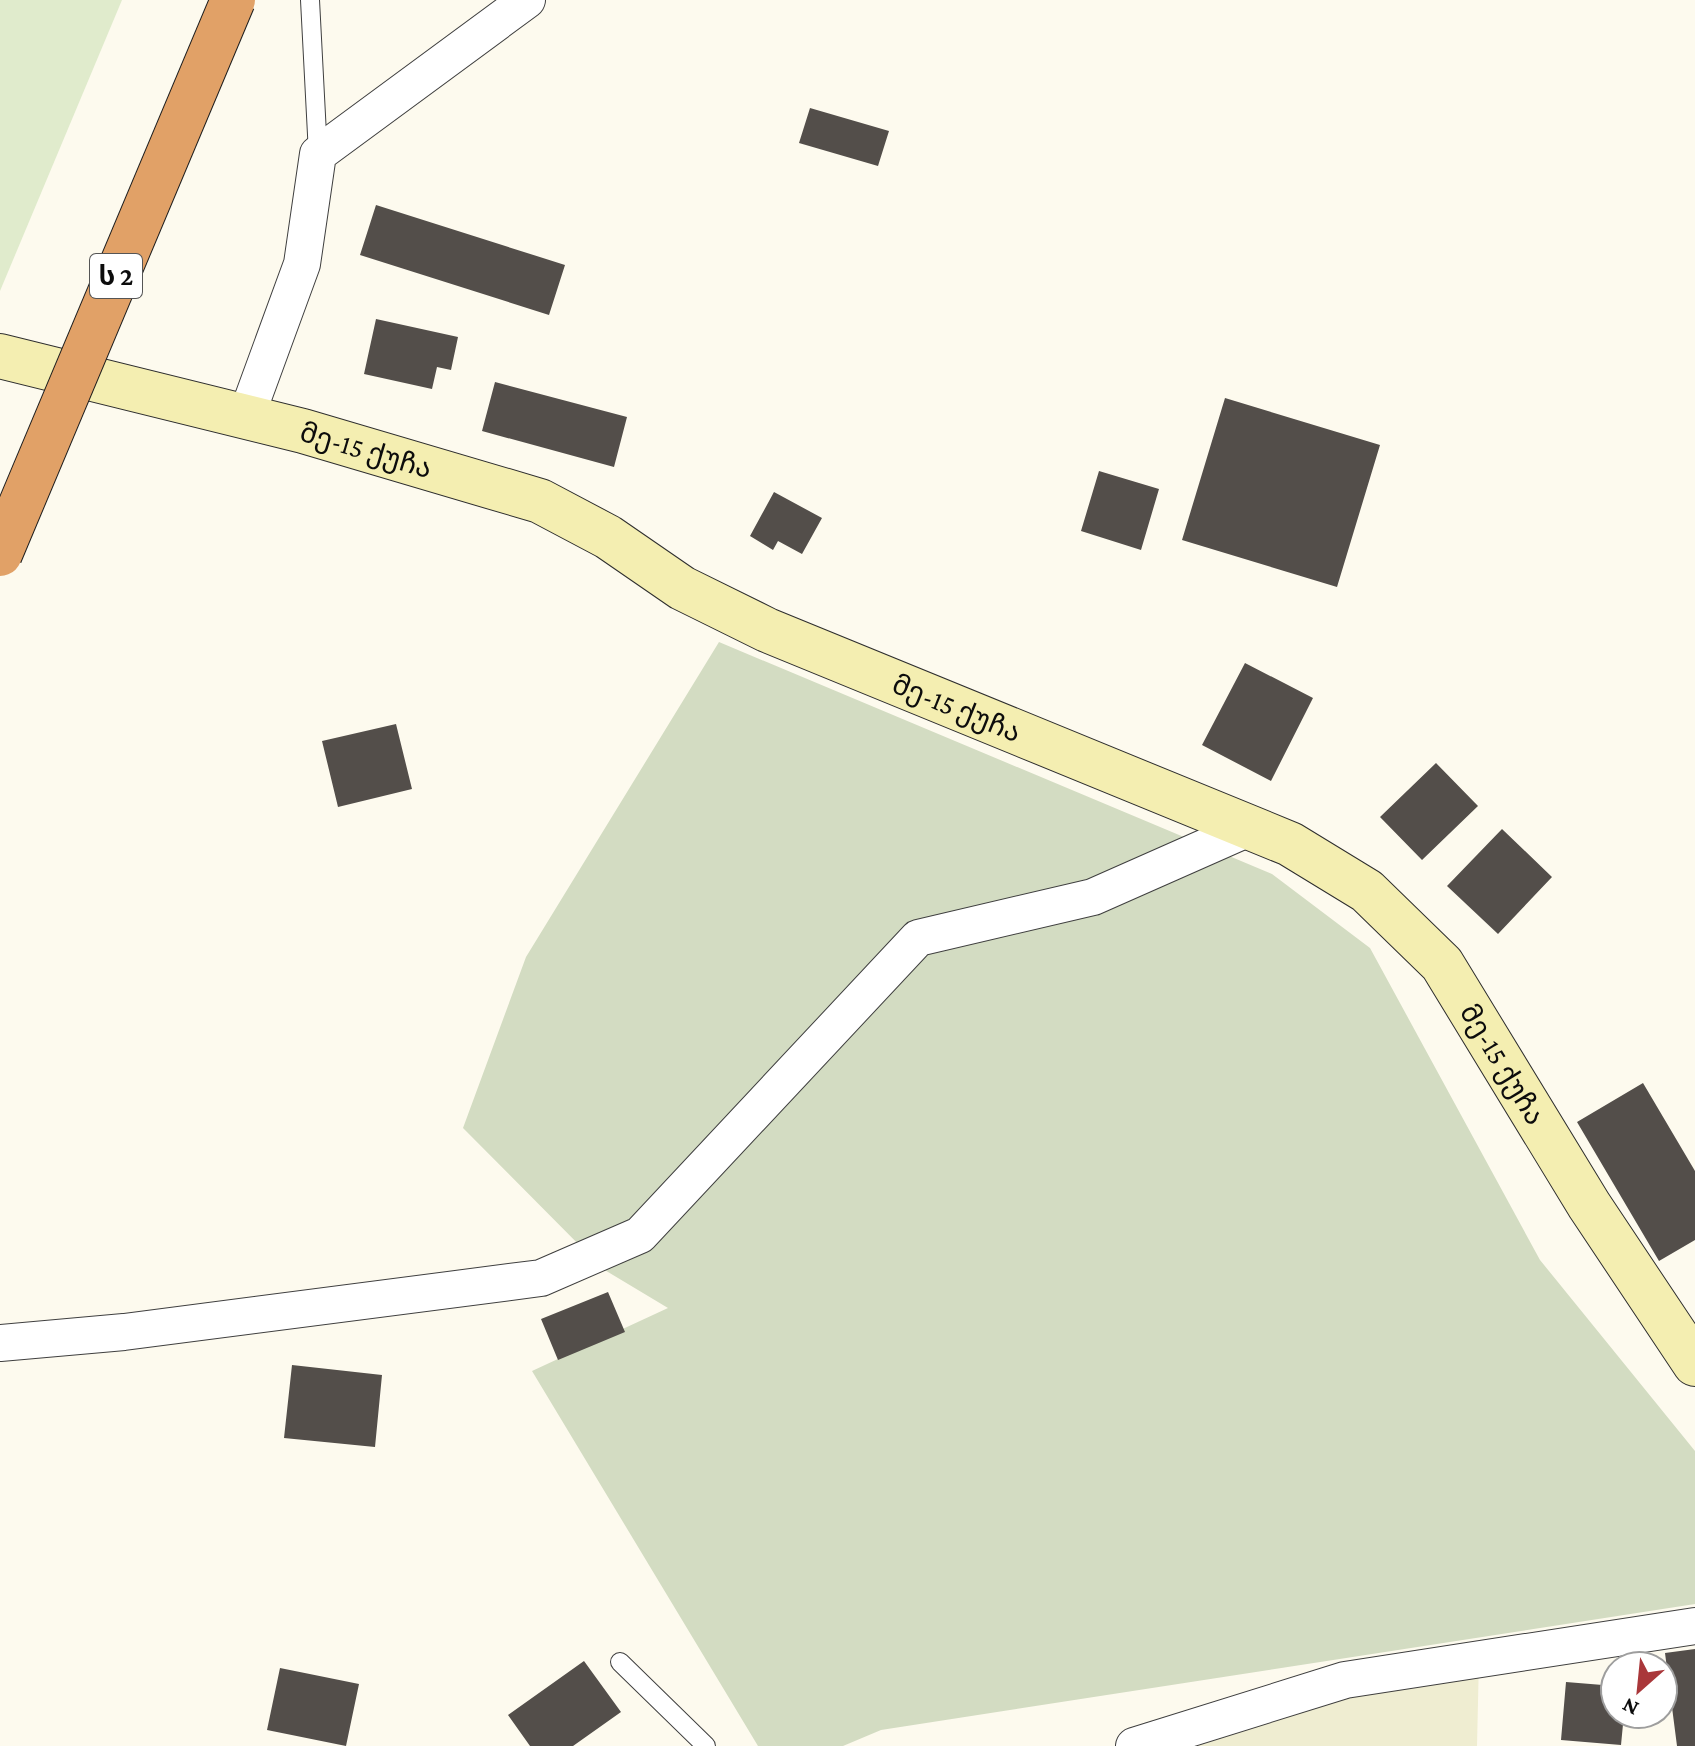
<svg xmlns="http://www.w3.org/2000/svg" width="1695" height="1746" viewBox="0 0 1695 1746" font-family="'Crimson Pro','Noto Sans Georgian',serif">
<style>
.farmland{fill:#efedd1}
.cemetery{fill:#d3dcc2}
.pitch{fill:#e0ebcc}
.building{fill:#534e4a}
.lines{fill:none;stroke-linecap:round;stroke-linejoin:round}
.lane-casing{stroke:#3f3f3f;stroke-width:20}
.street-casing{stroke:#3f3f3f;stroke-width:38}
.secondary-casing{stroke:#2e2e2e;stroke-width:46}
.lane{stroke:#fff;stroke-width:18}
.street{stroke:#fff;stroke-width:36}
.secondary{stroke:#f4eeb1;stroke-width:44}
.highway-bridge-casing{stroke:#1d1d1d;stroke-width:46;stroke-linecap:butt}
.highway-bridge{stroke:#e1a167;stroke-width:44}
.labels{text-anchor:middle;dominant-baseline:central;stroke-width:8;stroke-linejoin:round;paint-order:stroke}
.shield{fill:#fff;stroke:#555;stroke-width:2}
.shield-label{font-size:26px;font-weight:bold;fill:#0c0c0c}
.street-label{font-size:28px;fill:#0c0c0c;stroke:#fff}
</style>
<rect width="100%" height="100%" fill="#fdfaee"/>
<path class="farmland" d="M 1479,1658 L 1477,1746 L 1134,1746 Z"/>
<path class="cemetery" d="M 719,642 L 1272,874 L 1370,948 L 1540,1260 L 1695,1451 L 1695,1604 L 881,1730 L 843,1746 L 758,1746 L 532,1371 L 668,1308 L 603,1269 L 463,1128 L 526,957 Z"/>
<path class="pitch" d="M 0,0 L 122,0 L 0,291 Z"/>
<path class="building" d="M 810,108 L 889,131 L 878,166 L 799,143 Z
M 376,205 L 565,265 L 549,315 L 360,255 Z
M 376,319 L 458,337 L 451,370 L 437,367 L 432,389 L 364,374 Z
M 495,382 L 627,417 L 614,467 L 482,431 Z
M 1225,398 L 1380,445 L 1337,587 L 1182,540 Z
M 1099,471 L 1159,489 L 1141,550 L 1081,531 Z
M 774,492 L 822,518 L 802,554 L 778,541 L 773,550 L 750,536 Z
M 1245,663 L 1313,698 L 1271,781 L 1202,745 Z
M 396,724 L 412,789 L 338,807 L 322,741 Z
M 1436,763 L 1478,806 L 1422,860 L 1380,817 Z
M 1502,829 L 1552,877 L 1498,934 L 1447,886 Z
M 1643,1083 L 1695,1171 L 1695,1240 L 1659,1261 L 1577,1122 Z
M 608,1292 L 625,1332 L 558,1360 L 541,1319 Z
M 292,1365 L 382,1375 L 375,1447 L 284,1438 Z
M 1695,1649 L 1695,1746 L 1677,1746 L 1665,1653 Z
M 584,1661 L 621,1712 L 573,1746 L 530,1746 L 508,1715 Z
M 280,1668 L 359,1684 L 346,1746 L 267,1730 Z
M 1566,1682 L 1615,1686 L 1615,1714 L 1624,1714 L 1621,1745 L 1561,1740 Z"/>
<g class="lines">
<g class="lane-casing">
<path id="lane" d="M 310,0 L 318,154
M 620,1662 L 706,1746"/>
</g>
<g class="street-casing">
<path id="street" d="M 246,417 L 302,264 L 318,154 L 527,0
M 0,1343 L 124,1332 L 541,1278 L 640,1235 L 918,938 L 1093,897 L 1249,828
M 1134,1746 L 1345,1680 L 1695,1626"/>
</g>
<g class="secondary-casing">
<g id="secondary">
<path id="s1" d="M 0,356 L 303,431 L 540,501 L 608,537 L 682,588 L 767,630 L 1290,844 L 1367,891 L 1442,964 L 1589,1205 L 1695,1364"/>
</g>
</g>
<use href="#lane" class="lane"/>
<use href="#street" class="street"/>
<use href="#secondary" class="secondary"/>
<g class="highway-bridge-casing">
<path id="highway-bridge" d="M 0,554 L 233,0"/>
</g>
<use href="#highway-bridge" class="highway-bridge"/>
</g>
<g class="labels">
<rect class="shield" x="90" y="254" width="52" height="44" rx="6"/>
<g class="shield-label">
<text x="116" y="276">ს 2</text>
</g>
<g class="street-label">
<text stroke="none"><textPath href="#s1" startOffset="378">მე-15 ქუჩა</textPath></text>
<text stroke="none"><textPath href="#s1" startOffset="1026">მე-15 ქუჩა</textPath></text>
<text stroke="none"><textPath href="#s1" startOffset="1698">მე-15 ქუჩა</textPath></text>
</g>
</g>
<g transform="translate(1639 1690) rotate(207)"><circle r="38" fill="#ffffff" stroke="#9e9e9e" stroke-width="2"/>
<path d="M0-6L14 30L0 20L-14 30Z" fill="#a9373a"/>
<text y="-12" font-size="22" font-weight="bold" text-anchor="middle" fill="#0c0c0c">N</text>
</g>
</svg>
